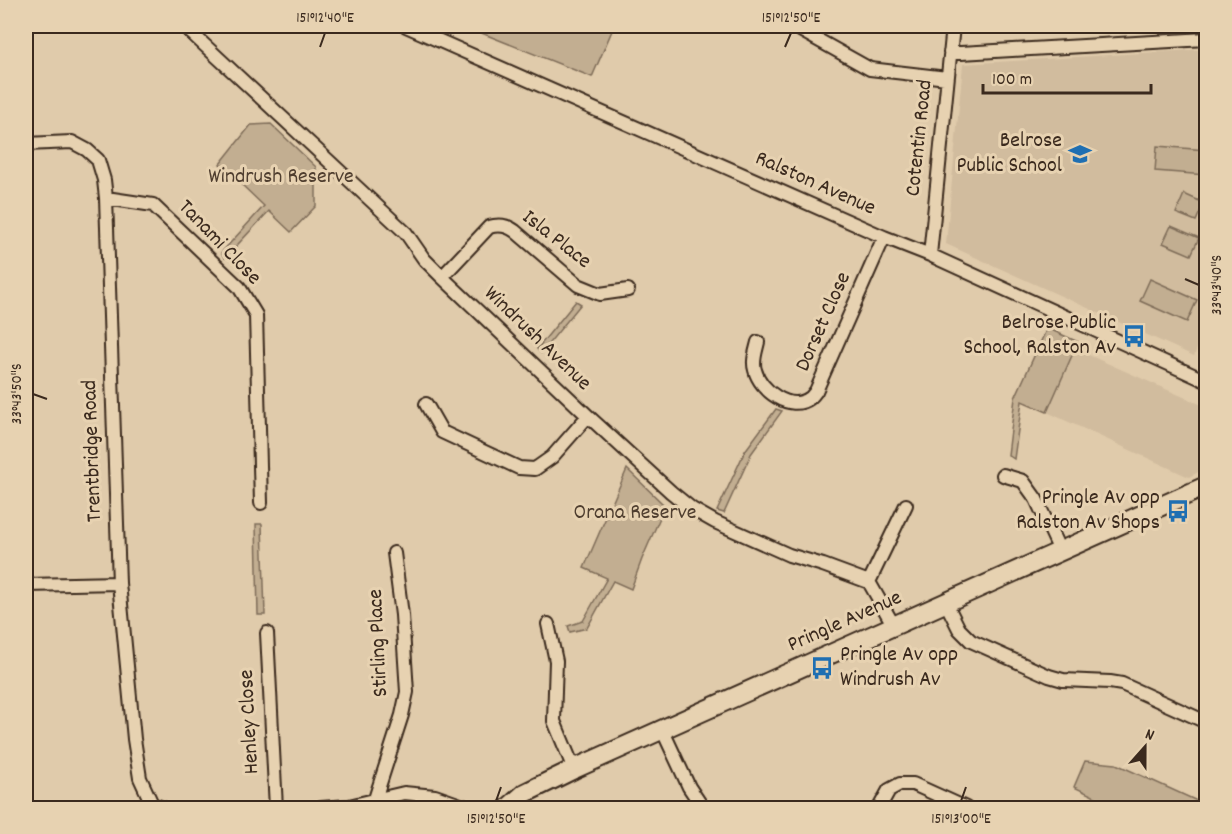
<svg xmlns="http://www.w3.org/2000/svg" width="1232" height="834" viewBox="0 0 1232 834" font-family="Dekko,sans-serif">
<style>
.built{fill:#d1bc9e}
.green{fill:#c2ae91;stroke:#7e6c58;stroke-width:1.5}
.lines{fill:none;stroke-linecap:round;stroke-linejoin:round}
.stream{stroke:#73614e;stroke-width:3}
.street-casing{stroke:#3b2a1e;stroke-width:16}
.secondary-casing{stroke:#3b2a1e;stroke-width:22}
.street{stroke:#e7d2b1;stroke-width:12}
.secondary{stroke:#e7d2b1;stroke-width:18}
.ticks{fill:none;stroke:#3b2a1e;stroke-width:2}
.labels{text-anchor:middle;dominant-baseline:central;stroke-width:6;stroke-linejoin:round;paint-order:stroke}
.street-label{font-size:22px;fill:#3b2a1e;stroke:#e7d2b1}
.poi-label{font-size:22px;fill:#3b2a1e;stroke:#e7d2b1;text-anchor:end}
.park-label{font-size:22px;fill:#4f3e2f;stroke:#e7d2b1}
.neatline{fill:none;stroke:#3b2a1e;stroke-width:2}
.ticks-label{font-size:15px;text-anchor:middle;fill:#3b2a1e}
</style>
<rect width="100%" height="100%" fill="#e0cbab"/>
<filter id="ink" filterUnits="userSpaceOnUse"><feTurbulence type="fractalNoise" baseFrequency=".0167" numOctaves="2"/><feDisplacementMap in="SourceGraphic" scale="12" xChannelSelector="R" yChannelSelector="G"/><feConvolveMatrix kernelMatrix="1 2 1 2 8 2 1 2 1" color-interpolation-filters="sRGB"/></filter>
<g filter="url(#ink)">
<path class="built" d="M 1206,49 L 1206,328 L 1194,356 L 946,244 L 963,64 Z
M 1075,349 L 1204,406 L 1206,402 L 1206,468 L 1189,477 L 1047,412 Z"/>
<path class="green" d="M 464,26 L 614,26 L 592,77 Z
M 271,124 L 316,167 L 316,206 L 291,232 L 269,211 L 225,258 L 221,253 L 264,206 L 220,164 L 251,125 Z
M 1157,146 L 1206,150 L 1206,175 L 1155,171 Z
M 1184,194 L 1204,203 L 1196,221 L 1176,213 Z
M 1171,226 L 1199,238 L 1191,255 L 1163,243 Z
M 1150,279 L 1197,300 L 1187,322 L 1140,301 Z
M 576,301 L 581,304 L 541,353 L 537,349 Z
M 1047,328 L 1078,342 L 1047,412 L 1022,401 L 1014,459 L 1008,455 L 1015,398 Z
M 776,409 L 782,411 L 751,454 L 724,513 L 717,511 L 745,451 Z
M 627,469 L 665,506 L 642,559 L 631,589 L 613,581 L 587,628 L 570,632 L 568,626 L 583,621 L 607,578 L 584,568 Z
M 256,524 L 262,524 L 265,615 L 258,615 Z
M 1085,761 L 1116,764 L 1206,805 L 1206,808 L 1075,808 L 1108,803 L 1074,787 Z"/>
<g class="lines">
<path class="stream" d="M 26,801 L 47,808"/>
<g class="street-casing">
<path id="street" d="M 184,26 L 406,233 L 424,259 L 442,277 L 588,416 L 671,492 L 692,509 L 715,522 L 789,555 L 823,565 L 869,582 L 894,626
M 406,26 L 884,237 L 930,255 L 1206,381
M 793,26 L 870,69 L 947,78
M 950,52 L 961,53 L 1206,39
M 26,144 L 72,142 L 87,150 L 98,160 L 104,180 L 106,198 L 119,583 L 134,739 L 140,778 L 152,804 L 163,808
M 106,198 L 153,205 L 239,287 L 256,315 L 261,503
M 930,255 L 953,26
M 442,277 L 489,227 C 499,224 507,225 515,231 L 578,285 L 600,294 L 628,290
M 758,342 C 756,351 752,361 755,370 C 760,390 790,413 810,398 C 811,398 816,391 816,391 L 884,237
M 426,404 L 442,432 L 519,468 L 535,469 L 552,457 L 588,416
M 1003,475 L 1023,481 L 1036,499 L 1060,551
M 869,582 L 906,505
M 26,585 L 119,583
M 946,603 L 959,629 L 971,641 L 1049,676 L 1063,680 L 1110,682 L 1122,684 L 1206,722
M 548,624 L 556,661 L 554,721 L 574,769
M 267,633 L 276,808
M 662,729 L 689,787 L 703,808
M 375,799 L 402,715 L 407,692 L 402,615 L 394,553
M 321,808 L 349,806 L 404,793 L 435,796 L 469,808
M 879,808 L 889,790 L 900,784 L 913,784 L 966,808"/>
</g>
<g class="secondary-casing">
<path id="secondary" d="M 508,808 L 525,793 L 574,769 L 1206,486"/>
</g>
<use href="#street" class="street"/>
<use href="#secondary" class="secondary"/>
</g>
</g>
<path class="ticks" d="M 320,47 L 325,33M 785,47 L 791,33M 1185,279 L 1199,285M 33,394 L 47,399M 496,801 L 501,787M 961,801 L 966,787"/>
<defs>
<g id="school-bare" transform="scale(1.8)"><path d="M0-5L7-2L0 1L-7-2ZM-4 1L0 2.5L4 1V4Q0 6-4 4Z" fill="#1f6fb2" stroke="#e7d2b1" stroke-width="2.5" paint-order="stroke"/></g>
<g id="bus-bare" transform="scale(1.8)"><path d="M-5-6H5V4H4V6H2V4H-2V6H-4V4H-5ZM-3.5-4V0h7V-4ZM-3.5 1.2v1.5H-2V1.2ZM2 1.2v1.5H3.5V1.2Z" fill="#1f6fb2" stroke="#e7d2b1" stroke-width="2.5" paint-order="stroke"/></g>
</defs>
<g fill-rule="evenodd">
<use href="#school-bare" x="1080" y="154"/>
<use href="#bus-bare" x="1134" y="336"/>
<use href="#bus-bare" x="1178" y="511"/>
<use href="#bus-bare" x="822" y="668"/>
</g>
<g class="labels">
<g class="street-label">
<text transform="translate(920 138) rotate(-84)">Cotentin Road</text>
<text transform="translate(815 184) rotate(24)">Ralston Avenue</text>
<text transform="translate(556 240) rotate(38)">Isla Place</text>
<text transform="translate(219 243) rotate(46)">Tanami Close</text>
<text transform="translate(824 322) rotate(-66)">Dorset Close</text>
<text transform="translate(537 339) rotate(44)">Windrush Avenue</text>
<text transform="translate(93 451) rotate(-92)">Trentbridge Road</text>
<text transform="translate(845 622) rotate(-24)">Pringle Avenue</text>
<text transform="translate(379 643) rotate(-93)">Stirling Place</text>
<text transform="translate(250 722) rotate(-93)">Henley Close</text>
</g>
<g class="poi-label">
<text x="1062" y="141">Belrose<tspan x="1062" dy="25">Public School</tspan></text>
<text x="1116" y="323">Belrose Public<tspan x="1116" dy="25">School, Ralston Av</tspan></text>
<text x="1160" y="498">Pringle Av opp<tspan x="1160" dy="25">Ralston Av Shops</tspan></text>
<text x="840" y="655" text-anchor="start">Pringle Av opp<tspan x="840" dy="25">Windrush Av</tspan></text>
</g>
<g class="park-label">
<text x="281" y="177">Windrush Reserve</text>
<text x="635" y="513">Orana Reserve</text>
</g>
</g>
<rect width="1232" height="834" fill="none" stroke="#e7d2b1" stroke-width="66"/>
<g transform="translate(1145 747) rotate(21)" stroke="#e7d2b1" stroke-width="4.5" paint-order="stroke">
<path d="M0-4.5L10 22L0 15L-10 22Z" fill="#3b2a1e"/>
<text y="-9" font-size="16" font-weight="bold" text-anchor="middle" fill="#3b2a1e">N</text>
</g>
<path d="M983 84v9h168v-9" fill="none" stroke="#3b2a1e" stroke-width="3"/>
<text x="992" y="84" font-size="18" fill="#3b2a1e" stroke="#e7d2b1" stroke-width="4.5" paint-order="stroke">100 m</text>
<rect x="33" y="33" width="1166" height="768" class="neatline"/>
<g class="ticks-label">
<text x="325" y="22">151°12'40"E</text>
<text x="791" y="22">151°12'50"E</text>
<text transform="translate(1216 285) rotate(-90)" y="5">33°43'40"S</text>
<text transform="translate(16 394) rotate(-90)" y="5">33°43'50"S</text>
<text x="496" y="823">151°12'50"E</text>
<text x="961" y="823">151°13'00"E</text>
</g>
</svg>
